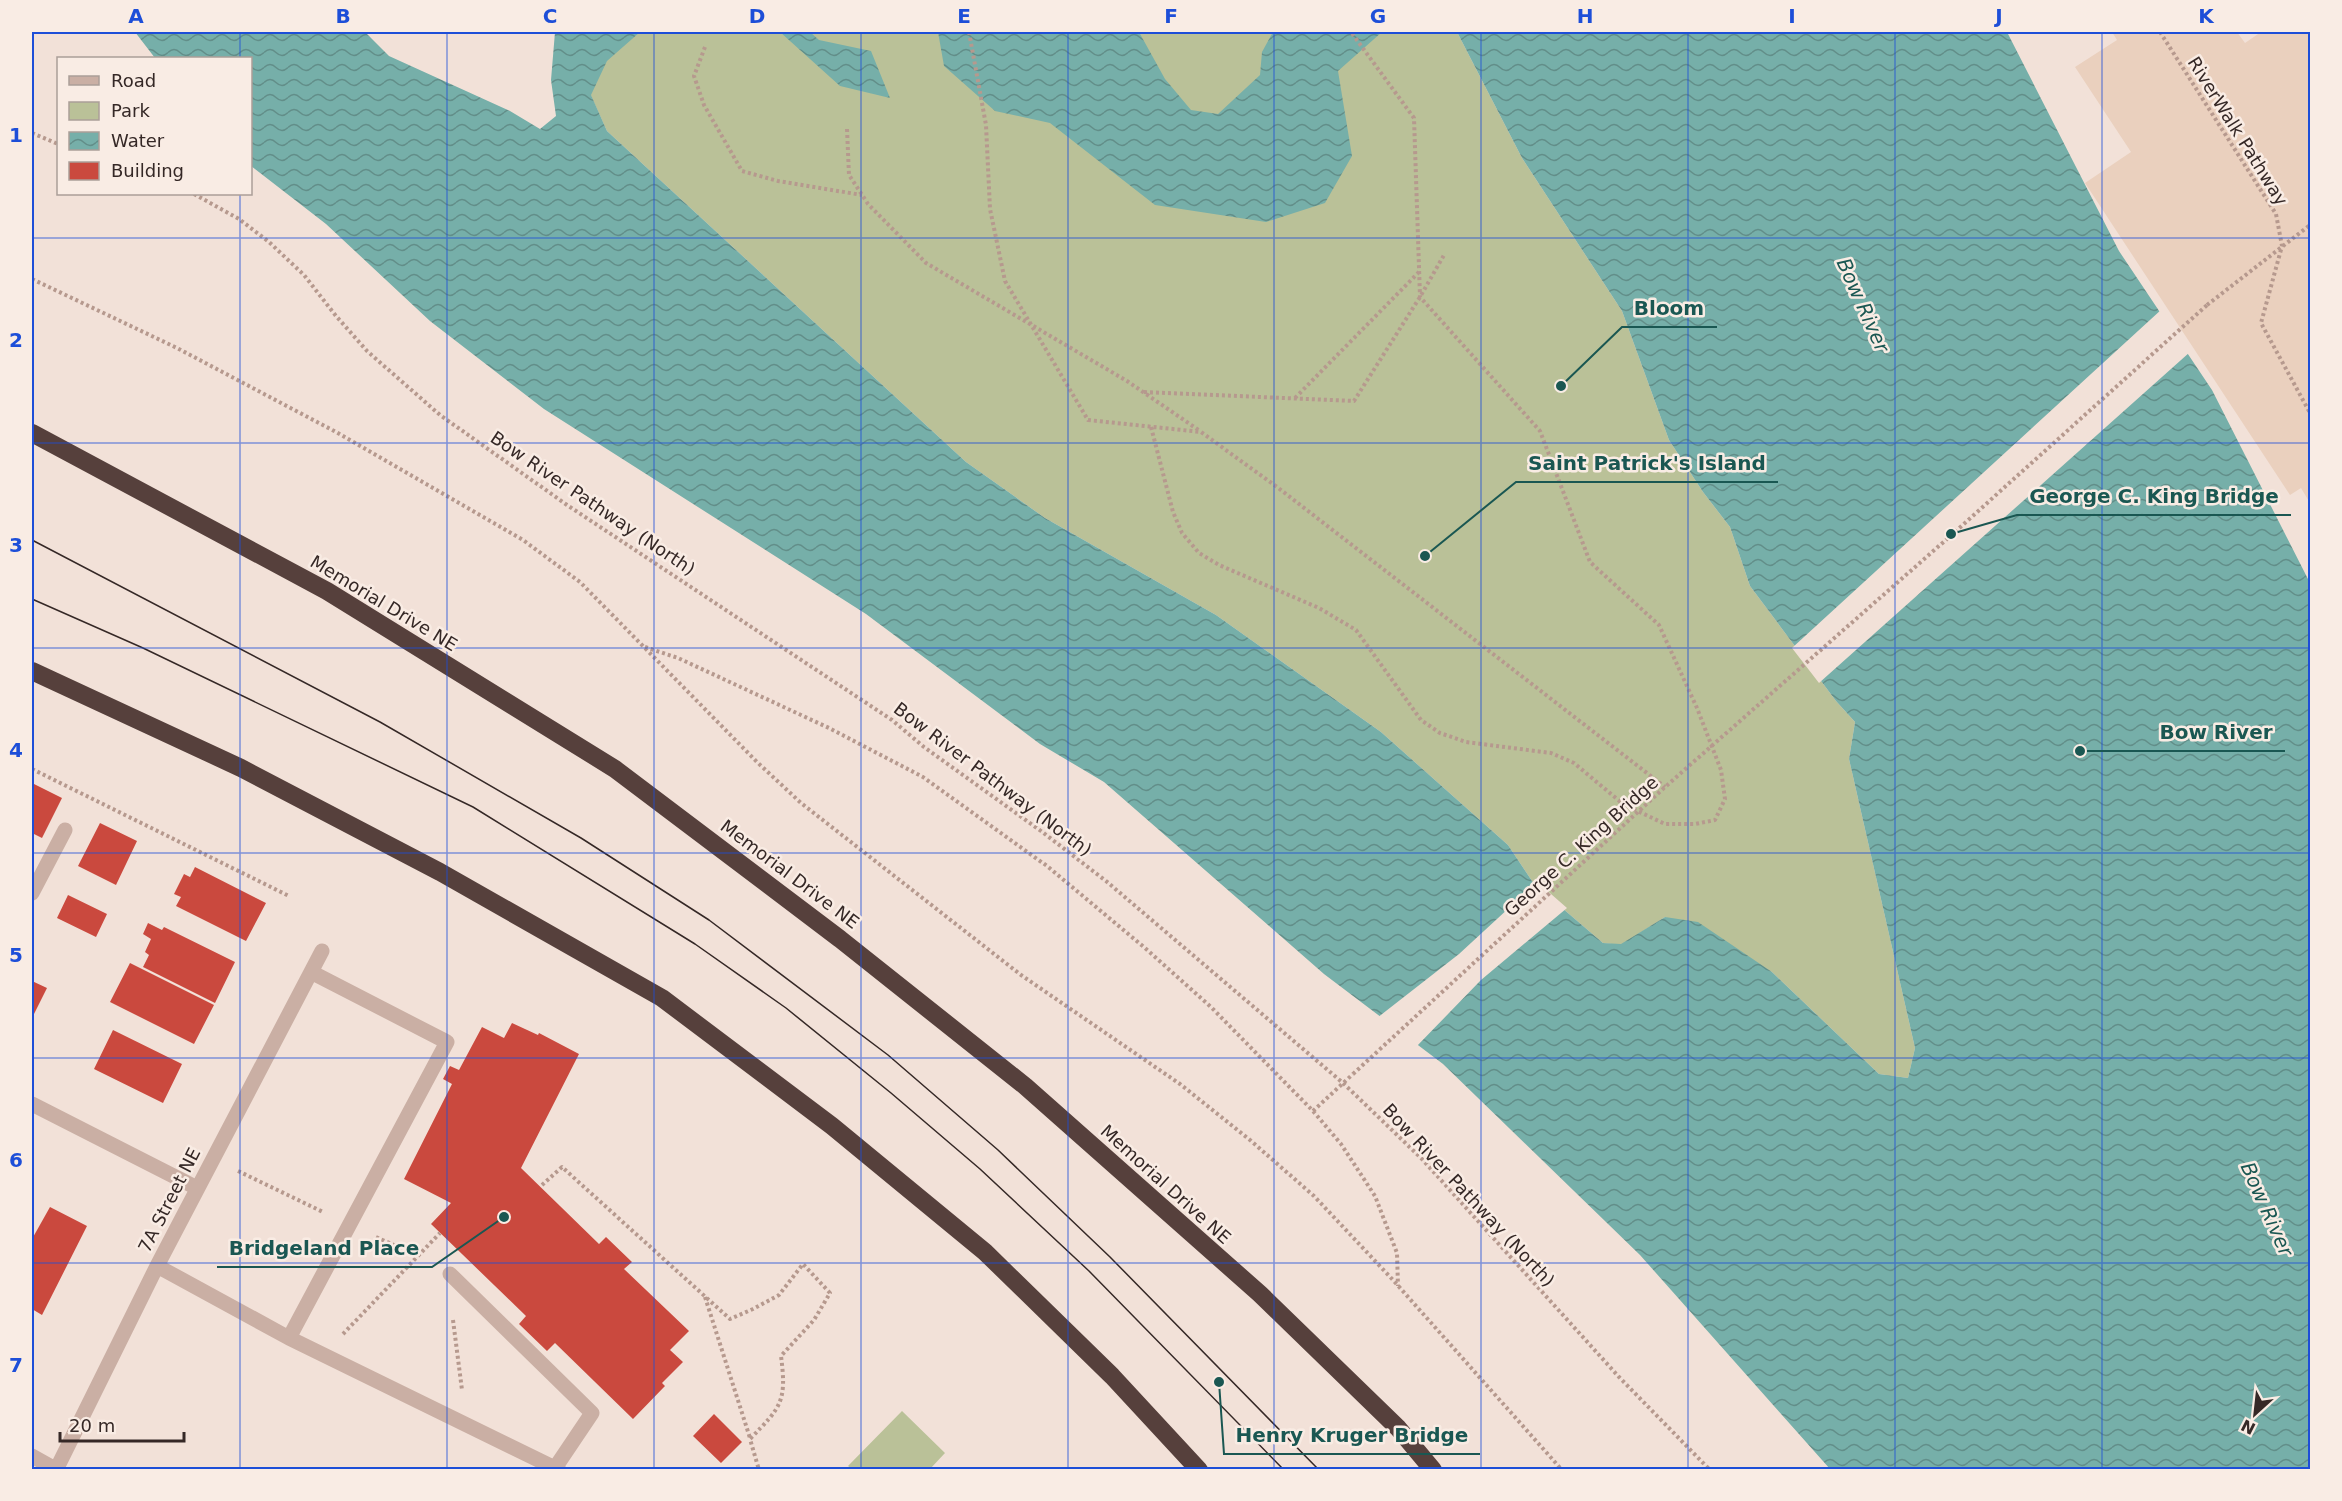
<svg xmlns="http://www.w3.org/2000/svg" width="2342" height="1501" viewBox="0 0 2342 1501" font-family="'DejaVu Sans',sans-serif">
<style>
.park{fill:#bac198}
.plaza{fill:#ead0be}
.water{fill:url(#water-waves)}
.pier{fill:#f2e1d8}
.building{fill:#ca493e}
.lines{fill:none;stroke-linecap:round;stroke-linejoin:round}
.path{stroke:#b6998e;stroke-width:4;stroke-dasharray:3 3;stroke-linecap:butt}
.minor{stroke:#caafa4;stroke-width:15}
.highway{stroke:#56403c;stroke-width:18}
.tram{stroke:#352826;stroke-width:1.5}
.path-bridge{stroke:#b6998e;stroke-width:4;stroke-dasharray:3 3;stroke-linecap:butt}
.grid{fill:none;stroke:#1d4ed8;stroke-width:1.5;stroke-opacity:0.55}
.labels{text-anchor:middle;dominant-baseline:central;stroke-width:5;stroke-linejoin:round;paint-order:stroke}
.street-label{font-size:18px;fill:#352826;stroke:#f9ece4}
.water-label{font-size:20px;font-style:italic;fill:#1a5752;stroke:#f9ece4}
.leader{fill:none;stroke:#1a5752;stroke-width:2}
.callout-dot{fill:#1a5752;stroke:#f9ece4;stroke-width:2}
.callout-label{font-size:20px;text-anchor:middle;font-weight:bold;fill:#1a5752;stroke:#f9ece4;stroke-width:5;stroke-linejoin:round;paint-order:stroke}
.neatline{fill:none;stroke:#1d4ed8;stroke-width:2}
.grid-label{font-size:20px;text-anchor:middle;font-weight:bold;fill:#1d4ed8}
</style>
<defs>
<pattern id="water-waves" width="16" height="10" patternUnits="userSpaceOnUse" patternTransform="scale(1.5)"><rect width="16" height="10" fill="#76afa9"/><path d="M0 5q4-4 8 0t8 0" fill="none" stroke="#628e89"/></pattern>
</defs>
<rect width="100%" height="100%" fill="#f2e1d8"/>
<path class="park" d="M 562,32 L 1457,32 L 1522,158 L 1622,311 L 1669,440 L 1703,492 L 1730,527 L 1750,586 L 1836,701 L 1855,722 L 1849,759 L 1915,1048 L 1908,1078 L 1879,1074 L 1772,972 L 1665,917 L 1621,945 L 1603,943 L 1534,884 L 1508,845 L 1381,732 L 1216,615 L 1045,518 L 966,462 L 607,131 Z
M 902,1411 L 945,1453 L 930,1469 L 852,1469 L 848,1466 Z"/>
<path class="plaza" d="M 2112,32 L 2237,32 L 2245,43 L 2261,32 L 2310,32 L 2310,503 L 2301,488 L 2290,495 L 2085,183 L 2131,152 L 2075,67 L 2117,40 Z"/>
<path class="water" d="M 135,32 L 365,32 L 389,56 L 510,111 L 540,129 L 556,116 L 551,80 L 555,32 L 640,32 L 607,61 L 591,95 L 607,131 L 966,462 L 1045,518 L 1216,615 L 1381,732 L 1508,845 L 1534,884 L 1603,943 L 1621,944 L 1665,917 L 1698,922 L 1772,972 L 1879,1074 L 1908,1078 L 1915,1048 L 1849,759 L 1855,722 L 1836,701 L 1750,586 L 1730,527 L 1703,492 L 1669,440 L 1622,311 L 1522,158 L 1457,32 L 2007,32 L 2119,251 L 2212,390 L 2310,583 L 2310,1469 L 1830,1469 L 1640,1255 L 1443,1064 L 1324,974 L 1104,782 L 1040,744 L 866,614 L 544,409 L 430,321 L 326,224 L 251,166 L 250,58 L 155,58 Z
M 780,32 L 810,32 L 819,40 L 871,51 L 890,98 L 840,86 Z
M 938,32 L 1139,32 L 1165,79 L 1191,110 L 1218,114 L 1260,75 L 1262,52 L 1273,32 L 1382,32 L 1338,71 L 1352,156 L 1325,203 L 1266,222 L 1155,205 L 1050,123 L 995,111 L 944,66 Z"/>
<path class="pier" d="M 2162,309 L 2190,352 L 1819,683 L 1792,648 Z
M 1535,880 L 1567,908 L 1481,980 L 1416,1047 L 1377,1018 L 1459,954 L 1510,907 Z"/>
<path class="building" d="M 32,783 L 62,798 L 42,838 L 32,833 Z
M 100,823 L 137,841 L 116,885 L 78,866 Z
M 195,867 L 266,903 L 246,941 L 176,906 L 181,897 L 174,894 L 184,874 L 190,877 Z
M 68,895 L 107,914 L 96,937 L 57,918 Z
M 148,923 L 162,930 L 164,927 L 235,962 L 215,1003 L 143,967 L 149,955 L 145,952 L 151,939 L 143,934 Z
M 130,963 L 214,1005 L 194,1044 L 110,1002 Z
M 32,981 L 47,988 L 32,1018 Z
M 512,1023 L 538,1035 L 539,1033 L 579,1054 L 521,1168 L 599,1244 L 606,1237 L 632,1262 L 624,1269 L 689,1331 L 670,1350 L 683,1362 L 662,1383 L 665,1386 L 633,1419 L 555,1343 L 547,1351 L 519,1324 L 526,1316 L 431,1224 L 451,1203 L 404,1179 L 452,1084 L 443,1079 L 450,1066 L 459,1070 L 482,1027 L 504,1038 Z
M 113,1030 L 182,1064 L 163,1103 L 94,1069 Z
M 50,1207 L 87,1226 L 42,1315 L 32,1309 L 32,1239 Z
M 714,1414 L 742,1442 L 721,1463 L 693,1436 Z"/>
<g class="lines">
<path class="path" d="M 969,32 L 986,125 L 990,209 L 1005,281 L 1088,420 L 1201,432 L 1277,487 L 1665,787
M 2160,32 L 2276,214 L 2282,246 L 2261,323 L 2310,413
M 705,47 L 694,76 L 704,105 L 742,171 L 778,181 L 862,195
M 847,129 L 849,175 L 868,204 L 926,263 L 1127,381 L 1200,431
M 32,133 L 58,144
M 194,194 L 239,219 L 269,242 L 304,275 L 336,316 L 367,351 L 440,415 L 567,505 L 892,720 L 924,747 L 1041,831 L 1106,881 L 1343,1083 L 1421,1158 L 1619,1377 L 1710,1470
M 32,279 L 177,348 L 336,432 L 523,540 L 580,582 L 757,762 L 801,803 L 1021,975 L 1180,1084 L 1250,1140 L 1314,1196 L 1393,1280 L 1562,1470
M 2207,305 L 2310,225
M 1144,392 L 1354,401 L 1420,297 L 1444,255
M 1295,398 L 1419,272
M 1151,427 L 1173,512 L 1182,533 L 1199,553 L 1219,565 L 1319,608 L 1356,630 L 1421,720 L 1440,733 L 1466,742 L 1551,753 L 1574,763 L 1623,804 L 1665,824 L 1695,824 L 1715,820 L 1725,799 L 1721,770 L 1697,708 L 1659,625 L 1590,562 L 1540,431 L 1420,297 L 1414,118 L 1351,32
M 645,647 L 678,658 L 829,728 L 923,777 L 1047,866 L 1145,948 L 1211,1007 L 1313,1111 L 1341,1144 L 1375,1196 L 1397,1253 L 1398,1286
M 32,769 L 289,896
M 1313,1111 L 1353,1074
M 238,1171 L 323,1212
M 542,1185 L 562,1167 L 730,1319 L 753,1309 L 779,1295 L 803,1264 L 830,1293 L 814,1320 L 781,1356 C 787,1402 781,1407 750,1439 L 759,1470
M 376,1237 L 418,1256
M 705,1297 L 750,1438
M 453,1320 L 462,1390
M 343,1334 L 440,1233"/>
<path class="minor" d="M 32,893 L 65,830
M 32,1104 L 197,1188
M 157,1266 L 289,1338 L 559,1470
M 450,1274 L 592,1413 L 555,1468
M 289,1338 L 447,1042 L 311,972
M 32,1456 L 57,1470
M 56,1470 L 157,1266 L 322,951"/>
<path class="highway" d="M 32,433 L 327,591 L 615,769 L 840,939 L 1025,1086 L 1260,1294 L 1398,1428 L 1433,1470
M 32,671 L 241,768 L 440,872 L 662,998 L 832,1126 L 985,1252 L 1112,1376 L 1199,1470"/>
<path class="tram" d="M 32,540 L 380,722 L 581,838 L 709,920 L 888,1055 L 998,1150 L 1110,1257 L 1319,1470
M 32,599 L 143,648 L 473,807 L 695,944 L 786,1008 L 891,1093 L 980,1169 L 1089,1271 L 1284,1470"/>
<path class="path-bridge" d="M 1353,1074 L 1665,787 L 1956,531 L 2207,305"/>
</g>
<path class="grid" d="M 240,32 L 240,58M 447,32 L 447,1470M 654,32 L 654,1470M 861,32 L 861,1470M 1068,32 L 1068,1470M 1274,32 L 1274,1470M 1481,32 L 1481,1470M 1688,32 L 1688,1470M 1895,32 L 1895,1470M 2102,32 L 2102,1470M 240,194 L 240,1470M 32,238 L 2310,238M 32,443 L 2310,443M 32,648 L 2310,648M 32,853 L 2310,853M 32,1058 L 2310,1058M 32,1263 L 2310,1263"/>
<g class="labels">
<g class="street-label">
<text transform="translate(2238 131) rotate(58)">RiverWalk Pathway</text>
<text transform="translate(593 503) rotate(34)">Bow River Pathway (North)</text>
<text transform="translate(384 603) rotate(31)">Memorial Drive NE</text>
<text transform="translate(993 779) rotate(37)">Bow River Pathway (North)</text>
<text transform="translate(1581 846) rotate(-42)">George C. King Bridge</text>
<text transform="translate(790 874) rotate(37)">Memorial Drive NE</text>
<text transform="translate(1166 1184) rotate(42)">Memorial Drive NE</text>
<text transform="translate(1469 1195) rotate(47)">Bow River Pathway (North)</text>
<text transform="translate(169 1200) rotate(-63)">7A Street NE</text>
</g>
<g class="water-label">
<text transform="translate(1863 305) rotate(66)">Bow River</text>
<text transform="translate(2267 1209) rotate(66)">Bow River</text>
</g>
</g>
<path class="leader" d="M1561 386L1622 327H1717M1425 556L1516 482H1778M1951 534L2017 515H2291M2080 751L2148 751H2285M504 1217L432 1267H217M1219 1382L1224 1454H1480"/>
<g class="callout-dot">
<circle cx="1561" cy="386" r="6"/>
<circle cx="1425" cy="556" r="6"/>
<circle cx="1951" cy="534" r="6"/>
<circle cx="2080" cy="751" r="6"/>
<circle cx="504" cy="1217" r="6"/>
<circle cx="1219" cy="1382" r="6"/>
</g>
<g class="callout-label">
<text x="1669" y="315">Bloom</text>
<text x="1647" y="470">Saint Patrick's Island</text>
<text x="2154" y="503">George C. King Bridge</text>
<text x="2216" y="739">Bow River</text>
<text x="324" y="1255">Bridgeland Place</text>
<text x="1352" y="1442">Henry Kruger Bridge</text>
</g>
<rect width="2342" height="1501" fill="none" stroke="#f9ece4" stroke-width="66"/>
<rect x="57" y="57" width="195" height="138" fill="#f9ece4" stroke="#ab9e98" stroke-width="1.5"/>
<rect x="69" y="76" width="30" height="9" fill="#caafa4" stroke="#ab9e98" stroke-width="1.5"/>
<text x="111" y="87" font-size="18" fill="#352826">Road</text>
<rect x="69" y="102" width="30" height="18" fill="#bac198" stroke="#ab9e98" stroke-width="1.5"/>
<text x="111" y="117" font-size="18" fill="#352826">Park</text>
<rect x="69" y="132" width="30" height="18" fill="url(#water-waves)" stroke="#ab9e98" stroke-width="1.5"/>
<text x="111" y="147" font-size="18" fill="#352826">Water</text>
<rect x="69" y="162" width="30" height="18" fill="#ca493e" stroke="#ab9e98" stroke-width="1.5"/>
<text x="111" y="177" font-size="18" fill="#352826">Building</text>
<g transform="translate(2255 1414) rotate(207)" stroke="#f9ece4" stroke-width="4.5" paint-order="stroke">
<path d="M0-4.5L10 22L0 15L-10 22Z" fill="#352826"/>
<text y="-9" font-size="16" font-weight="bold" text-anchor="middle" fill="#352826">N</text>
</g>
<path d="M60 1432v9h124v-9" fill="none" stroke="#352826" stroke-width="3"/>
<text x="69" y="1432" font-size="18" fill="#352826" stroke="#f9ece4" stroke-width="4.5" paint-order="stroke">20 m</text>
<rect x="33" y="33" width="2276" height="1435" class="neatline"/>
<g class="grid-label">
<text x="136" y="23">A</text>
<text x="343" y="23">B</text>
<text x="550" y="23">C</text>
<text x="757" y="23">D</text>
<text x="964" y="23">E</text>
<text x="1171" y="23">F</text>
<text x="1378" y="23">G</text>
<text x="1585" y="23">H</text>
<text x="1792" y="23">I</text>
<text x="1999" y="23">J</text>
<text x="2206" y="23">K</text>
<text x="16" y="142">1</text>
<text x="16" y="347">2</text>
<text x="16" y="552">3</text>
<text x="16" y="757">4</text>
<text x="16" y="962">5</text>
<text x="16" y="1167">6</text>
<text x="16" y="1372">7</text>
</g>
</svg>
